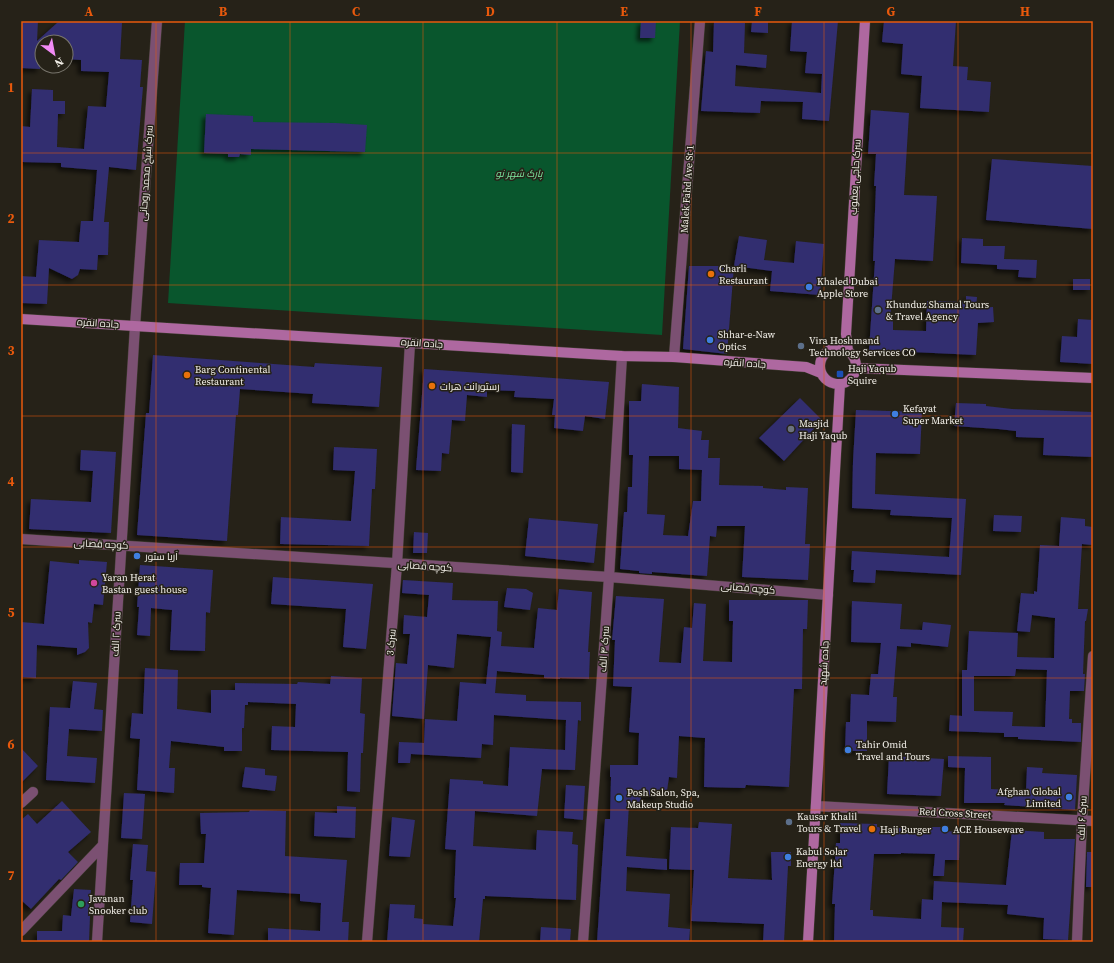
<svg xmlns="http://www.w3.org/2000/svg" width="1114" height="963" viewBox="0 0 1114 963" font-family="'Source Serif 4',Cairo,serif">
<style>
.green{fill:#09562d}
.building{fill:#312e6f;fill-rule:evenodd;filter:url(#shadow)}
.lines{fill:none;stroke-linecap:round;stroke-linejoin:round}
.street-casing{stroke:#433f35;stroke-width:11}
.secondary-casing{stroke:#433f35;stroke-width:11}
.street{stroke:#7b5072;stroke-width:10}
.secondary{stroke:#ae68a0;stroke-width:10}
.grid{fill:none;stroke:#e8590c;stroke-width:1;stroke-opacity:0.55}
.food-dot{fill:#e8710a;stroke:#262218;stroke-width:1.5}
.shop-dot{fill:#3f7fe0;stroke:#262218;stroke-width:1.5}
.service-dot{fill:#5c6f8a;stroke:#262218;stroke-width:1.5}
.transit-dot{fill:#1a4fb4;stroke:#262218;stroke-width:1.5}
.worship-dot{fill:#6b7280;stroke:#262218;stroke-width:1.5}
.hotel-dot{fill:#d1479c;stroke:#262218;stroke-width:1.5}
.leisure-dot{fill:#2e9e5b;stroke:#262218;stroke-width:1.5}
.labels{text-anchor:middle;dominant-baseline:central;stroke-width:3;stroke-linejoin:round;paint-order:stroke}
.street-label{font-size:10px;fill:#f4f1ea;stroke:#262218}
.park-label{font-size:10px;font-style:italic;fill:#7be49e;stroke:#262218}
.poi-label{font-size:10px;fill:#f4f1ea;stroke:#262218;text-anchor:start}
.neatline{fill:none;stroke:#e8590c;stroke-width:1.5}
.grid-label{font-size:13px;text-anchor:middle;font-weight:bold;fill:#e8590c}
</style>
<defs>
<filter id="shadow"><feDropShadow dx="-3.5" dy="3.5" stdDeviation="2" flood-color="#0009"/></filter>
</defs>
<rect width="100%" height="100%" fill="#262218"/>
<path class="green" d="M 185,21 L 680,21 L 662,335 L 168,303 Z"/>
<path class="building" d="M 21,21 L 38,21 L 37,41 L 57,23 L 62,21 L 122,23 L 120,59 L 142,60 L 140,87 L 143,87 L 136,170 L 109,167 L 104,222 L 109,222 L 108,255 L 98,255 L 97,270 L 80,269 L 78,275 L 72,279 L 49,268 L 47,304 L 21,303 L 21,276 L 36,277 L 39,240 L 79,242 L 81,221 L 93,221 L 97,170 L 61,167 L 61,163 L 21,162 L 21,126 L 30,127 L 32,89 L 53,90 L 53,101 L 65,101 L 65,114 L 58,114 L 57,147 L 84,149 L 88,106 L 106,107 L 109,72 L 81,71 L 81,60 L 66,59 L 66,42 L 41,42 L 40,69 L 21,68 Z
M 641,21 L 656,21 L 655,38 L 640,38 Z
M 714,21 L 745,23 L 744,53 L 767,55 L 766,68 L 736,65 L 735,86 L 821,93 L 822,74 L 805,73 L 807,52 L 790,51 L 792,21 L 838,21 L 829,121 L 802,119 L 803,102 L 761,101 L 760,113 L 701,111 L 706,51 L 713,52 Z
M 752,21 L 768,21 L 768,33 L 751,32 Z
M 884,21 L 956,21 L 953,66 L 968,67 L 967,80 L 991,82 L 989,112 L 920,108 L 922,76 L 901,74 L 903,44 L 882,42 Z
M 871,110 L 909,113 L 904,195 L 937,196 L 933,261 L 895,259 L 890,321 L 893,321 L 893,330 L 926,331 L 927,301 L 966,302 L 966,296 L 977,297 L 976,308 L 993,307 L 994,322 L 978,323 L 976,355 L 869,350 L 875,261 L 873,261 L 876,186 L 874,186 L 876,154 L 868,154 Z
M 206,114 L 253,116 L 253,122 L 336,123 L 367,125 L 365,152 L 251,149 L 251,155 L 240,154 L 239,157 L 228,157 L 228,154 L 204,153 Z
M 992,159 L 1093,166 L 1093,229 L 986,220 Z
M 739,236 L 767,240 L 764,260 L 794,263 L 796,241 L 824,244 L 820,295 L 770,291 L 772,271 L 734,266 Z
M 962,238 L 983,239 L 983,246 L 1005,246 L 1004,259 L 1037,260 L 1036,278 L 1018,277 L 1019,270 L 997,269 L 997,265 L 961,263 Z
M 689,266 L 734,266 L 727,354 L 683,349 Z
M 1073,279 L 1090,279 L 1090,290 L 1073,290 Z
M 1078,319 L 1093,320 L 1093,364 L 1060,362 L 1062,336 L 1077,337 Z
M 153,355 L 314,367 L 315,363 L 382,367 L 379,407 L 312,403 L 313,394 L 240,389 L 238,415 L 236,415 L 227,541 L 137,535 L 146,413 L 149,413 Z
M 424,369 L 609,382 L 605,419 L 585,416 L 583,431 L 554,428 L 555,415 L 552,415 L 554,399 L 514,397 L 515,391 L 487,390 L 487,397 L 467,395 L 465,421 L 452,420 L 449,454 L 442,453 L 441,471 L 416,470 Z
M 642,384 L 679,387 L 678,428 L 702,431 L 701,440 L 709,440 L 708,458 L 720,458 L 719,485 L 763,486 L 763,488 L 786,490 L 786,487 L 808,488 L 805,544 L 810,544 L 808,580 L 742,577 L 745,526 L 717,526 L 716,537 L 710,536 L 707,576 L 652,572 L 652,574 L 639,573 L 639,571 L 620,569 L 624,512 L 627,512 L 628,487 L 632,487 L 633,455 L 629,455 L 629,401 L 641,401 ZM 649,456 L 679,456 L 679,469 L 702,470 L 701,501 L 693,501 L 688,536 L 663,535 L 665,515 L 647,514 Z
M 800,398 L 822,420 L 784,461 L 759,438 Z
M 956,403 L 986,404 L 986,406 L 1012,409 L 1093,412 L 1093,457 L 1043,455 L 1044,438 L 1016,437 L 1016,431 L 998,429 L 954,426 Z
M 856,410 L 922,412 L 920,454 L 876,453 L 875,494 L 966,499 L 961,575 L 876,570 L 875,583 L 853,582 L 854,570 L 851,570 L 852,551 L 949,557 L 952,518 L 890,515 L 891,510 L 852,508 L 853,461 Z
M 512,424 L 525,425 L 523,473 L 511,472 Z
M 334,447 L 377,449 L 375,489 L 372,489 L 369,546 L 280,544 L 281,517 L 351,521 L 355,471 L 333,470 Z
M 81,450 L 116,452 L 111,533 L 29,529 L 31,499 L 91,502 L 93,471 L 80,470 Z
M 994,515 L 1022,516 L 1021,532 L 993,531 Z
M 1061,517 L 1085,519 L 1085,526 L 1093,527 L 1092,545 L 1082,544 L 1078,609 L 1088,609 L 1086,621 L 1085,621 L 1083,674 L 1085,674 L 1084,691 L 1070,691 L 1069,719 L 1072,719 L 1072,723 L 1081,723 L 1081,742 L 1018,739 L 1018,737 L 1004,737 L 1004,733 L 949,731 L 950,715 L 962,716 L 962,670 L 967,670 L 969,631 L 1018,633 L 1017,657 L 1054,658 L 1055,618 L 1032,615 L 1030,632 L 1017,631 L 1021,593 L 1034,594 L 1034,591 L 1037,592 L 1040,545 L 1059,546 ZM 1016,669 L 1047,670 L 1045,727 L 1012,726 L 1013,712 L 974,711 L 974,676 L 1015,676 Z
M 529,518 L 598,524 L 594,563 L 525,556 Z
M 414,532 L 428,533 L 427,553 L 413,553 Z
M 79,560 L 107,562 L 103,605 L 94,604 L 92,623 L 88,622 L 89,648 L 85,652 L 77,655 L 77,648 L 37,645 L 36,678 L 21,677 L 21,622 L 44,624 L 50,561 L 79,564 Z
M 140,565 L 213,570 L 210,613 L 206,612 L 205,651 L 170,650 L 172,610 L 151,608 L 150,636 L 137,635 L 139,607 L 137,607 Z
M 273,577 L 373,584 L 366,649 L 343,647 L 346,609 L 271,604 Z
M 403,580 L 453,583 L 452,600 L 498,601 L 497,631 L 502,632 L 501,646 L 534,648 L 538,608 L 557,610 L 559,589 L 592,592 L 588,652 L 590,652 L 589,679 L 560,678 L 560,679 L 544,678 L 544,675 L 497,671 L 495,693 L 526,695 L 526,701 L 581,702 L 581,721 L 578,720 L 575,770 L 542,769 L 537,816 L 475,811 L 473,846 L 536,850 L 537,830 L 573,832 L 572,844 L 578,845 L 576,900 L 485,896 L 485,899 L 483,899 L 479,942 L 387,942 L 390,904 L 415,905 L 414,918 L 423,919 L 423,924 L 453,926 L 456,898 L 454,898 L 456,850 L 445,849 L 450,779 L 483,781 L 483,784 L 508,786 L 510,747 L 565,750 L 566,720 L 494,715 L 493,745 L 482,744 L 481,758 L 411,754 L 410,763 L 398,763 L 399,742 L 424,743 L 425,719 L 457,721 L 460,682 L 486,684 L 491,637 L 457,634 L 454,668 L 428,665 L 424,719 L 392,716 L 396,663 L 407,664 L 410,634 L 403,634 L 404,615 L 427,617 L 429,595 L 402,593 Z
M 507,588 L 526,589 L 533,593 L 530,610 L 504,607 Z
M 616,596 L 664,599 L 659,662 L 681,663 L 684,627 L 692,628 L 694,603 L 706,604 L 703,661 L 732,662 L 733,621 L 729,621 L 729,600 L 808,600 L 807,629 L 803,629 L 802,689 L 794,689 L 789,787 L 746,785 L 745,788 L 704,787 L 705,738 L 679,736 L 677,778 L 669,777 L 667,791 L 659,790 L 658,797 L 641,796 L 640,805 L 629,804 L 626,856 L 667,859 L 667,870 L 627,867 L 626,891 L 670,894 L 668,927 L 690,929 L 689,942 L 597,942 L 605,819 L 610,819 L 611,777 L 610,777 L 610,765 L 638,765 L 639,733 L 629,732 L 632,687 L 613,686 L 615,640 L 612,640 Z
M 852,601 L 902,604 L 900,629 L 922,630 L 923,622 L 951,625 L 948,647 L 911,643 L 911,647 L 897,646 L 893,697 L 897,697 L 896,722 L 867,721 L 867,751 L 845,751 L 846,722 L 850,722 L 851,694 L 869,695 L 871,674 L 878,674 L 881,643 L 851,642 Z
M 145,668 L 178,670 L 177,709 L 211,713 L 211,690 L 235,690 L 235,683 L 297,684 L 298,682 L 330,684 L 331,676 L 362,678 L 360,713 L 365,714 L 363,753 L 361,753 L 360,792 L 347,791 L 348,752 L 271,750 L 272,726 L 295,727 L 296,704 L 248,702 L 248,705 L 245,705 L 244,728 L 242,728 L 242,751 L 224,751 L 224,747 L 171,741 L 169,768 L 175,768 L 174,793 L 137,790 L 140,739 L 130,738 L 132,713 L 143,714 Z
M 73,681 L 97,683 L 94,709 L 103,710 L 102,731 L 69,729 L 67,756 L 97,758 L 95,783 L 46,780 L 50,707 L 70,708 Z
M 21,748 L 38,766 L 21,783 Z
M 889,756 L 944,759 L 941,796 L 887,794 Z
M 948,756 L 991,757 L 991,789 L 1026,791 L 1027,767 L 1043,768 L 1042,773 L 1077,775 L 1075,810 L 1004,805 L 1005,803 L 964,803 L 965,768 L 948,767 Z
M 245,767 L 265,769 L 265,775 L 277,776 L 275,791 L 242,787 Z
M 566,785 L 585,786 L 583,820 L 564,818 Z
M 124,793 L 145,794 L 142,839 L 121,838 Z
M 62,801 L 91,832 L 68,852 L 78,862 L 61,880 L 59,879 L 31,909 L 21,900 L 21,820 L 28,814 L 37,824 Z
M 337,806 L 356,807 L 355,838 L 314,836 L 315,812 L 337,813 Z
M 250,810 L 286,811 L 285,856 L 347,860 L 342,922 L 349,922 L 348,942 L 268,942 L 268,928 L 320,931 L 321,903 L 300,901 L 300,894 L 237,890 L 234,935 L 208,933 L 211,888 L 202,887 L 202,885 L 179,885 L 180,863 L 204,863 L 206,834 L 201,834 L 200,813 L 249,812 Z
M 392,817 L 415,820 L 410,857 L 389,856 Z
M 699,822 L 732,824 L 728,878 L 772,880 L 771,852 L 791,852 L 791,866 L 788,866 L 784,942 L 763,942 L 764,924 L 691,921 L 694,870 L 669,869 L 671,827 L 698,828 Z
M 840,823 L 877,824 L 877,827 L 921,829 L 921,827 L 944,827 L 944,831 L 960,832 L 959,860 L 945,860 L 944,876 L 933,876 L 935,854 L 901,853 L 901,854 L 874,854 L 870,910 L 873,910 L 873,916 L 921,919 L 922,899 L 933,900 L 934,881 L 1006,885 L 1012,830 L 1044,832 L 1044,839 L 1075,839 L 1068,940 L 1043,939 L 1044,918 L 1007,914 L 1008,905 L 942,902 L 941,927 L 964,928 L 963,942 L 834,942 L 835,904 L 832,904 L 836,843 L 840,843 Z
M 133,844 L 148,845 L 146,871 L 156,872 L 152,924 L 130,922 L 133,880 L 130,880 Z
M 1087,852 L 1093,852 L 1093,887 L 1086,887 Z
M 74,889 L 91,890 L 88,916 L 90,916 L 89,942 L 37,942 L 37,931 L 62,931 L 63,915 L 71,916 Z
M 541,927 L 571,929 L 570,942 L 540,942 Z"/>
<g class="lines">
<g class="street-casing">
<path id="street" d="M 674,357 L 700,21
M 21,539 L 609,577 L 828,595
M 21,803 L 33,792
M 816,806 L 1093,821
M 21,931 L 103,845
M 97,942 L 135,326 L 157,21
M 367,942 L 397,564 L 410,343
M 583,942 L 609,577 L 622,356
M 1077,942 L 1082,820 L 1093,656"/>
</g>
<g class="secondary-casing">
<path id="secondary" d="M 21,319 L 622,356 L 674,357 L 806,367 L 821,373
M820 366a18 18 0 1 1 36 0a18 18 0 1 1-36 0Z
M 848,351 L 846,334 L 865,21
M 856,368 L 1093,378
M 808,942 L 840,384"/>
</g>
<use href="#street" class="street"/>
<use href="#secondary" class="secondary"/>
</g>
<path class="grid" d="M 156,21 L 156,942M 290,21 L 290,942M 423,21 L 423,942M 557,21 L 557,942M 691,21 L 691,942M 824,21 L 824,942M 958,21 L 958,942M 21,153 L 1093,153M 21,285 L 1093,285M 21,416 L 1093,416M 21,547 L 1093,547M 21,678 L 1093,678M 21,810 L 1093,810"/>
<g class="food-dot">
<circle cx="711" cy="274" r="4"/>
<circle cx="187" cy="375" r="4"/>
<circle cx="432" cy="386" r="4"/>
<circle cx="872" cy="829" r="4"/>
</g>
<g class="shop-dot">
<circle cx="809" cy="287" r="4"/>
<circle cx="710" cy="340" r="4"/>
<circle cx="895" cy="414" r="4"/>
<circle cx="137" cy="556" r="4"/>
<circle cx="848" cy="750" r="4"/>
<circle cx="1069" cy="797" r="4"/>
<circle cx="619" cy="798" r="4"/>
<circle cx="945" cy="829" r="4"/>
<circle cx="788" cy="857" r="4"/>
</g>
<g class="service-dot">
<circle cx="878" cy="310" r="4"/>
<circle cx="801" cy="346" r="4"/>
<circle cx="789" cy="822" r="4"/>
</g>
<rect class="transit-dot" x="836" y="370" width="8" height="8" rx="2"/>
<circle class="worship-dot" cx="791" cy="429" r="4"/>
<circle class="hotel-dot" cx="94" cy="583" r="4"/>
<circle class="leisure-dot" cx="81" cy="904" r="4"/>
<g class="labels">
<g class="street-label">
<text transform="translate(146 173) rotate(-86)">سرک شیخ محمد روحانی</text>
<text transform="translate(855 177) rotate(-87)">سرک حاجی یعقوب</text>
<text transform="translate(687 189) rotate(-86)">Malek Fahd Ave St 1</text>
<text transform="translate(98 323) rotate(4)">جاده انقره</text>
<text transform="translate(422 343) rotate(4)">جاده انقره</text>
<text transform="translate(745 363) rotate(4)">جاده انقره</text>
<text transform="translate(101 544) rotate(3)">کوچه قصابی</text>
<text transform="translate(425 566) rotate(4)">کوچه قصابی</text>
<text transform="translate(748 588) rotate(5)">کوچه قصابی</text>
<text transform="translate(116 634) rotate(-87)">سرک ۲ الف</text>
<text transform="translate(391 642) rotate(-85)">سرک 3</text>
<text transform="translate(604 649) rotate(-86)">سرک ۴ الف</text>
<text transform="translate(824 663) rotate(-87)">جاده شهید</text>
<text transform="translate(955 813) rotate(3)">Red Cross Street</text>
<text transform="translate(1082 818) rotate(-87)">سرک ۶ الف</text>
</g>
<g class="park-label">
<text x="519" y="173">پارک شهر نو</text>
</g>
<g class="poi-label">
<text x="719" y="268">Charli<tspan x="719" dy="12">Restaurant</tspan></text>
<text x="817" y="281">Khaled Dubai<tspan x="817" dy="12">Apple Store</tspan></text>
<text x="886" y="304">Khunduz Shamal Tours<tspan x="886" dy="12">&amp; Travel Agency</tspan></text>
<text x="718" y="334">Shhar-e-Naw<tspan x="718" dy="12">Optics</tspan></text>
<text x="809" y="340">Vira Hoshmand<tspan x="809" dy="12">Technology Services CO</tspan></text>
<text x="848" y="368">Haji Yaqub<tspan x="848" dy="12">Squire</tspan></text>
<text x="195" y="369">Barg Continental<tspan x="195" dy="12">Restaurant</tspan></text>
<text x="440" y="386">رستورانت هرات</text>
<text x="903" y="408">Kefayat<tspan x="903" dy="12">Super Market</tspan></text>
<text x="799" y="423">Masjid<tspan x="799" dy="12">Haji Yaqub</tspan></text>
<text x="145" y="556">آریا ستور</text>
<text x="102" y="577">Yaran Herat<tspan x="102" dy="12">Bastan guest house</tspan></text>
<text x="856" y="744">Tahir Omid<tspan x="856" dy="12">Travel and Tours</tspan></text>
<text x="1061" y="791" text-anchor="end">Afghan Global<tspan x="1061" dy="12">Limited</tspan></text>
<text x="627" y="792">Posh Salon, Spa,<tspan x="627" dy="12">Makeup Studio</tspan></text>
<text x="797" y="816">Kausar Khalil<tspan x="797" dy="12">Tours &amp; Travel</tspan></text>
<text x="880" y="829">Haji Burger</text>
<text x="953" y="829">ACE Houseware</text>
<text x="796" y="851">Kabul Solar<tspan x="796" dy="12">Energy ltd</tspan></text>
<text x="89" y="898">Javanan<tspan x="89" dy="12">Snooker club</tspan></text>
</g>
</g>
<rect width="1114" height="963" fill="none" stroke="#262218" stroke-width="44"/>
<g transform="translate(54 54) rotate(148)"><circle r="19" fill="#262218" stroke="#78756c"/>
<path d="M0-3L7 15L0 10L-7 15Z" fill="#f18bf5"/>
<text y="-6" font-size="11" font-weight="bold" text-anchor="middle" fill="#f4f1ea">N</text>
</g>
<rect x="22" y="22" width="1070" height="919" class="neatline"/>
<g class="grid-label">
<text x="89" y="16">A</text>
<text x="223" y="16">B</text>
<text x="356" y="16">C</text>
<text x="490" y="16">D</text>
<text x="624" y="16">E</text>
<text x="758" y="16">F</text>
<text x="891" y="16">G</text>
<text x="1025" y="16">H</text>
<text x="11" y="92">1</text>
<text x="11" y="223">2</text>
<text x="11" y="355">3</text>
<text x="11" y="486">4</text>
<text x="11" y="617">5</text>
<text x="11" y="749">6</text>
<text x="11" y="880">7</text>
</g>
</svg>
